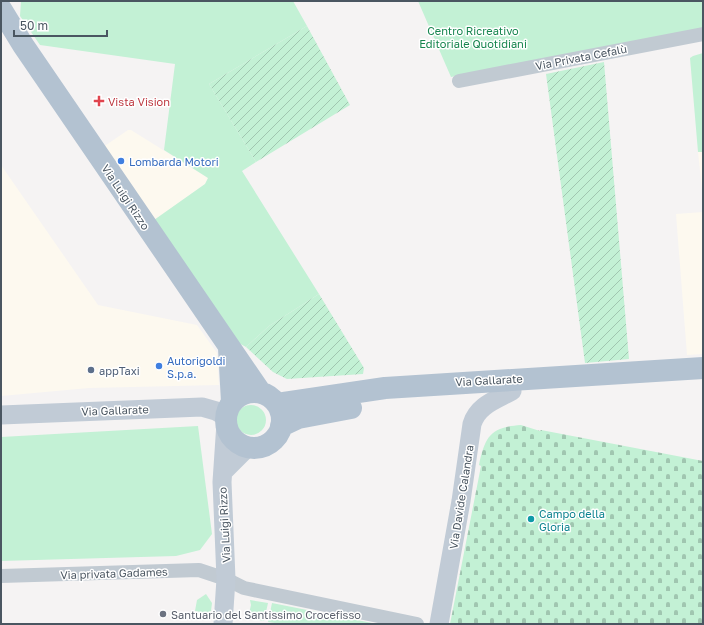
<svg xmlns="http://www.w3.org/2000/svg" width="704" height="625" viewBox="0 0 704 625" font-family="'Golos Text',sans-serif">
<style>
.commercial{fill:#fdf9ef}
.green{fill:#c3f1d5}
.cemetery{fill:url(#cemetery-stones)}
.garden{fill:url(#garden-furrows)}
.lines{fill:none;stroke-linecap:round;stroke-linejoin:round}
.street{stroke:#c1cad2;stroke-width:14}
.secondary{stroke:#c1cbd6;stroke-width:19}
.primary{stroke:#b3c2d1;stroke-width:22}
.health-dot{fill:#e0444e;stroke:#fff;stroke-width:1.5}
.shop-dot{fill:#3f7fe0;stroke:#fff;stroke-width:1.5}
.service-dot{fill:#5c6f8a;stroke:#fff;stroke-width:1.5}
.culture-dot{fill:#0f9aa8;stroke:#fff;stroke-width:1.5}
.worship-dot{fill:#6b7280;stroke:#fff;stroke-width:1.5}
.labels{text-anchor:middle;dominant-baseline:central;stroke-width:3;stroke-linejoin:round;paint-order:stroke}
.park-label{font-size:11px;fill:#17864f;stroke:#fff}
.street-label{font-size:11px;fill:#4a5661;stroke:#fff}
.health-label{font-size:11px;fill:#be3a42;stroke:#fff;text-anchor:start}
.shop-label{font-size:11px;fill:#366cbe;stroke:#fff;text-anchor:start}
.service-label{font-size:11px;fill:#4e5e75;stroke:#fff;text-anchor:start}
.culture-label{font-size:11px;fill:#0d838f;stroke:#fff;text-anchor:start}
.worship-label{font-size:11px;fill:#5b616d;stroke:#fff;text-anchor:start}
</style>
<defs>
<pattern id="cemetery-stones" width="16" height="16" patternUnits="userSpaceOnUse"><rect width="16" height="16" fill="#c3f1d5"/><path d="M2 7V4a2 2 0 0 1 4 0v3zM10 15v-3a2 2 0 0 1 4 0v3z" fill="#a0c6b0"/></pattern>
<pattern id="garden-furrows" width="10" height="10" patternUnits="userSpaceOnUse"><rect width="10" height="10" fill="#c3f1d5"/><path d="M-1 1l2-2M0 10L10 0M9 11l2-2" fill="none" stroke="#a0c6b0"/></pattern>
</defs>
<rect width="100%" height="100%" fill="#f5f3f3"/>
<path class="commercial" d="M 128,130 L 131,130 L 208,178 L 205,184 L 146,226 L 96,152 Z
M 698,152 L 703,152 L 703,199 L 701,180 Z
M 1,165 L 98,305 L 197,325 L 217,353 L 219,385 L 89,388 L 1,396 Z
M 703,212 L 703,354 L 687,355 L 676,214 Z"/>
<path class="green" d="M 21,1 L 293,1 L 307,26 L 209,84 L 256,162 L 242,171 L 319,294 L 269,326 L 246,347 L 235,341 L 154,220 L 205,184 L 208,178 L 164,150 L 175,64 L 40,45 L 20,16 Z
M 418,1 L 703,1 L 703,29 L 451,77 Z
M 703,53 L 703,152 L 698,152 L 690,58 L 693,56 Z
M236 420a15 15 0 1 1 30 0a15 15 0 1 1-30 0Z
M 198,426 L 212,534 L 200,550 L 176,556 L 1,561 L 1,437 Z
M 206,594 L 212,603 L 211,611 L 206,613 L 195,611 L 197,600 Z
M 250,600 L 268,603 L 264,621 L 248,618 L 251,605 Z
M 272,603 L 377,624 L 281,624 L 268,622 Z"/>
<path class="cemetery" d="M 521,425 L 540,431 L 541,430 L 703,461 L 703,624 L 450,624 L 481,466 L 479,465 C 485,436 491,427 521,425 Z"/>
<path class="garden" d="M 307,26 L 350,105 L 256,162 L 209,84 Z
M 604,62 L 629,359 L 585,363 L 546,74 Z
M 319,294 L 364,368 L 363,374 L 287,379 L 273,372 L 246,347 L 269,326 Z"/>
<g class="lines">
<path class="street" d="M 459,81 L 703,34
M 1,576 L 199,570 L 226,579 L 244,588 L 417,624"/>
<path class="secondary" d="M 1,415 L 202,407 L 216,411 L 226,417
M 223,472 L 248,447
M 223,624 L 226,579 L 222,482 L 226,423
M 439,624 L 461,501 L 472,424 C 478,405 496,400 512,391"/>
<path class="primary" d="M 1,9 L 23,45 L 261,393
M 229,348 L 232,402
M226 420a28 28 0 1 1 56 0a28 28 0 1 1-56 0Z
M 277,404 L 385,388 L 703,368
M 281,426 L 298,418 L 351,408"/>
</g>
<path class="health-dot" d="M97 95h4v4h4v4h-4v4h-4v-4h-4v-4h4z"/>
<g class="shop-dot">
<circle cx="121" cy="161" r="4"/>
<circle cx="159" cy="366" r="4"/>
</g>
<circle class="service-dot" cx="91" cy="370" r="4"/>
<circle class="culture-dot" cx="531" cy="519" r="4"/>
<circle class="worship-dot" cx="163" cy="614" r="4"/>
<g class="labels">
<g class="park-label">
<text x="473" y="30">Centro Ricreativo<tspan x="473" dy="13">Editoriale Quotidiani</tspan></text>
</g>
<g class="street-label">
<text transform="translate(581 57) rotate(-11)">Via Privata Cefalù</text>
<text transform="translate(126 197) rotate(56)">Via Luigi Rizzo</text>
<text transform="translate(489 380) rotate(-3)">Via Gallarate</text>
<text transform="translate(115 410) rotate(-2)">Via Gallarate</text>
<text transform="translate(461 497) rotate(-81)">Via Davide Calandra</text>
<text transform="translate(224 525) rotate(-93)">Via Luigi Rizzo</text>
<text transform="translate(114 573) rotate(-2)">Via privata Gadames</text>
</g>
<g class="health-label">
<text x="108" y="101">Vista Vision</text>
</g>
<g class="shop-label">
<text x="129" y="161">Lombarda Motori</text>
<text x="167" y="360">Autorigoldi<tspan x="167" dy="13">S.p.a.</tspan></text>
</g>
<g class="service-label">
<text x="99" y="370">appTaxi</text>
</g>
<g class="culture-label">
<text x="539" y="513">Campo della<tspan x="539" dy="13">Gloria</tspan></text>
</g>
<g class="worship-label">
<text x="171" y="614">Santuario del Santissimo Crocefisso</text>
</g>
</g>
<rect width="704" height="625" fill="none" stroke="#4a5661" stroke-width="4"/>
<path d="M14 30v6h93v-6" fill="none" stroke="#4a5661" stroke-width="2"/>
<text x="20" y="30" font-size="12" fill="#4a5661" stroke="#ffffff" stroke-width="3" paint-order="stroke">50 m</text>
</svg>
